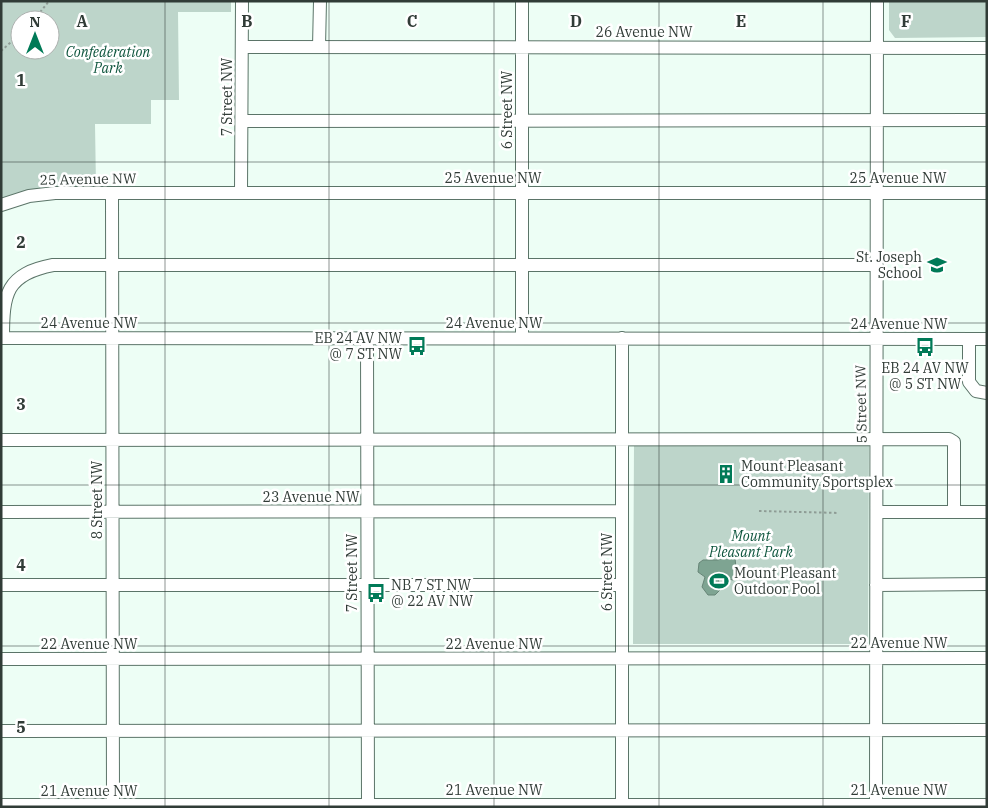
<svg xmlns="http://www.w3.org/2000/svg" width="988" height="808" viewBox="0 0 988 808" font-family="'IBM Plex Serif',serif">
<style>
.green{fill:#bdd5ca;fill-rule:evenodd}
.water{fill:#7ea492;stroke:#678577}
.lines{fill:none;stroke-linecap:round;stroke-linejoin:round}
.minor-casing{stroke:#5b7468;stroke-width:14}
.path{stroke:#8e9c95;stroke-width:2;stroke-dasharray:2.5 2.5;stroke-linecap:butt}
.minor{stroke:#fff;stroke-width:12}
.grid{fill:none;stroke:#313c37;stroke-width:1;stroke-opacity:0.55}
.labels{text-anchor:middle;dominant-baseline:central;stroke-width:5;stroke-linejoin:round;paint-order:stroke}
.street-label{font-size:14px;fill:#313c37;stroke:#fff}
.park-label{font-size:14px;font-style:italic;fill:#0f563e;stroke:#fff}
.poi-label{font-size:14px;fill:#313c37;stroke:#fff;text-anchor:start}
.grid-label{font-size:16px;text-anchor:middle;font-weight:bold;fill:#313c37;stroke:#fff;stroke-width:5;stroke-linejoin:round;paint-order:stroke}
</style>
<rect width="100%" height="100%" fill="#edfef5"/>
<path class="green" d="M 1,1 L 231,1 L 231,12 L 178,12 L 179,100 L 151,100 L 151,124 L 95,124 L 96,187 C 62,186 33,186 1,199 ZM 20,20 L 50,20 L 50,50 L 20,50 Z
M 889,1 L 987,1 L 987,37 L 895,38 L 889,30 Z
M 634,444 L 869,445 L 868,644 L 633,644 Z"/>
<path class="water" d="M 731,554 L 735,558 L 737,578 L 733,580 L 718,577 L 720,590 L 715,595 L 708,595 L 702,587 L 705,577 L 698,572 L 699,563 L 703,560 L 718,560 Z"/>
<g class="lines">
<g class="minor-casing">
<path id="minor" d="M 242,47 L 987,48
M 319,47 L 320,1
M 242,121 L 987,120
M 241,192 L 242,1
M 112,193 L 113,807
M 1,205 L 29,196 L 55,193 L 987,193
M 1,338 L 987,339
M 3,338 C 3,294 6,274 53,265 L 876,265
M 367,338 L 368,807
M 522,338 L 522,1
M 969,339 L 969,382 L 976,391 L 987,393
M 1,440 L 949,439 L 954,442 L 954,511
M 1,512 L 621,511
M 877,512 L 987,512
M 1,585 L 622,585
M 876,585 L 987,584
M 1,659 L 987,658
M 1,731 L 987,730
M 1,805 L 987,805
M 622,807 L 622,338
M 876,807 L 877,1"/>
</g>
<path class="path" d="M 34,20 L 49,1
M 1,51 L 20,34
M 759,511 L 839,513"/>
<use href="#minor" class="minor"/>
</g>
<path class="grid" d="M 165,1 L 165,807M 329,1 L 329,807M 494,1 L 494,807M 659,1 L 659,807M 823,1 L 823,807M 1,162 L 987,162M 1,323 L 987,323M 1,485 L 987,485M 1,646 L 987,646"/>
<defs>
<g id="school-bare" transform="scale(1.5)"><path d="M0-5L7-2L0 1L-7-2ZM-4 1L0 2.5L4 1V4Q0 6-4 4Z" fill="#007a57" stroke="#fff" stroke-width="2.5" paint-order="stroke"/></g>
<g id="bus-bare" transform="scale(1.5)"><path d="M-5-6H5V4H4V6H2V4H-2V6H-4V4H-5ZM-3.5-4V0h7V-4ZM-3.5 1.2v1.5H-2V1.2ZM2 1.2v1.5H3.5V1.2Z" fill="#007a57" stroke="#fff" stroke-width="2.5" paint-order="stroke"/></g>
<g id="building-bare" transform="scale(1.5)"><path d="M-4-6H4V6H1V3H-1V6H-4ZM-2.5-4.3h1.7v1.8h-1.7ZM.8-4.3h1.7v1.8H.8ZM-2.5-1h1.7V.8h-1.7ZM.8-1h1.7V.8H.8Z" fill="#007a57" stroke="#fff" stroke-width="2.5" paint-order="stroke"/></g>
<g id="stadium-bare" transform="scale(1.5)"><path d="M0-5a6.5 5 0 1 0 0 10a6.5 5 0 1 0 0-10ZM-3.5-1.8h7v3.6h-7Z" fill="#007a57" stroke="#fff" stroke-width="2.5" paint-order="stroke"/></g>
</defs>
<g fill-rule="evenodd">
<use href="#school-bare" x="937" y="265"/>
<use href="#bus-bare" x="417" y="346"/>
<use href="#bus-bare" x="925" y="347"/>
<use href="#building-bare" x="726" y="474"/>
<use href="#stadium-bare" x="719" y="581"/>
<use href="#bus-bare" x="376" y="593"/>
</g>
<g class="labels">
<g class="street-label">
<text x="644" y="32">26 Avenue NW</text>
<text transform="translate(227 97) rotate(-90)">7 Street NW</text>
<text transform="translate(507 110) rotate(-90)">6 Street NW</text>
<text x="493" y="178">25 Avenue NW</text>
<text x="898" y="178">25 Avenue NW</text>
<text transform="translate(88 179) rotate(-1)">25 Avenue NW</text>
<text x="89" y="323">24 Avenue NW</text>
<text x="494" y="323">24 Avenue NW</text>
<text x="899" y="324">24 Avenue NW</text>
<text transform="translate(861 404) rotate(-91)">5 Street NW</text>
<text x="311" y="497">23 Avenue NW</text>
<text transform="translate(97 500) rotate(-90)">8 Street NW</text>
<text transform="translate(607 572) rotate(-90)">6 Street NW</text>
<text transform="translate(352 573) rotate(-90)">7 Street NW</text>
<text x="899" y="643">22 Avenue NW</text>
<text x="89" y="644">22 Avenue NW</text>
<text x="494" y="644">22 Avenue NW</text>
<text x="494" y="790">21 Avenue NW</text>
<text x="899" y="790">21 Avenue NW</text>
<text x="89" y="791">21 Avenue NW</text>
</g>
<g class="park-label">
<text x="108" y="52">Confederation<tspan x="108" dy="16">Park</tspan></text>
<text x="751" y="536">Mount<tspan x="751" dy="16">Pleasant Park</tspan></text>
</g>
<g class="poi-label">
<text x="922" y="257" text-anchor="end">St. Joseph<tspan x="922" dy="16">School</tspan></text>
<text x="402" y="338" text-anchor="end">EB 24 AV NW<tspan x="402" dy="16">@ 7 ST NW</tspan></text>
<text x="925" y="368" text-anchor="middle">EB 24 AV NW<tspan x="925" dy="16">@ 5 ST NW</tspan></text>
<text x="741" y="466">Mount Pleasant<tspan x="741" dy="16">Community Sportsplex</tspan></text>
<text x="734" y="573">Mount Pleasant<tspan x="734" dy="16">Outdoor Pool</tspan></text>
<text x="391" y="585">NB 7 ST NW<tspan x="391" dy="16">@ 22 AV NW</tspan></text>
</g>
</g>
<g class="grid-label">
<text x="82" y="27">A</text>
<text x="247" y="27">B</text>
<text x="412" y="27">C</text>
<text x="576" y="27">D</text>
<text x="741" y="27">E</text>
<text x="906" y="27">F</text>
<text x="21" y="86">1</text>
<text x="21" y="248">2</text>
<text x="21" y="410">3</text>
<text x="21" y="571">4</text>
<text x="21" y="733">5</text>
</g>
<rect width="988" height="808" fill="none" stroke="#313c37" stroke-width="5"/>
<g transform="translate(35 35)"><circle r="24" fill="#ffffff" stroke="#adb1af"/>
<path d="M0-4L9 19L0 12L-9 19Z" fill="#007a57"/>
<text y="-8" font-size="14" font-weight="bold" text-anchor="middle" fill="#313c37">N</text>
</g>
</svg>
